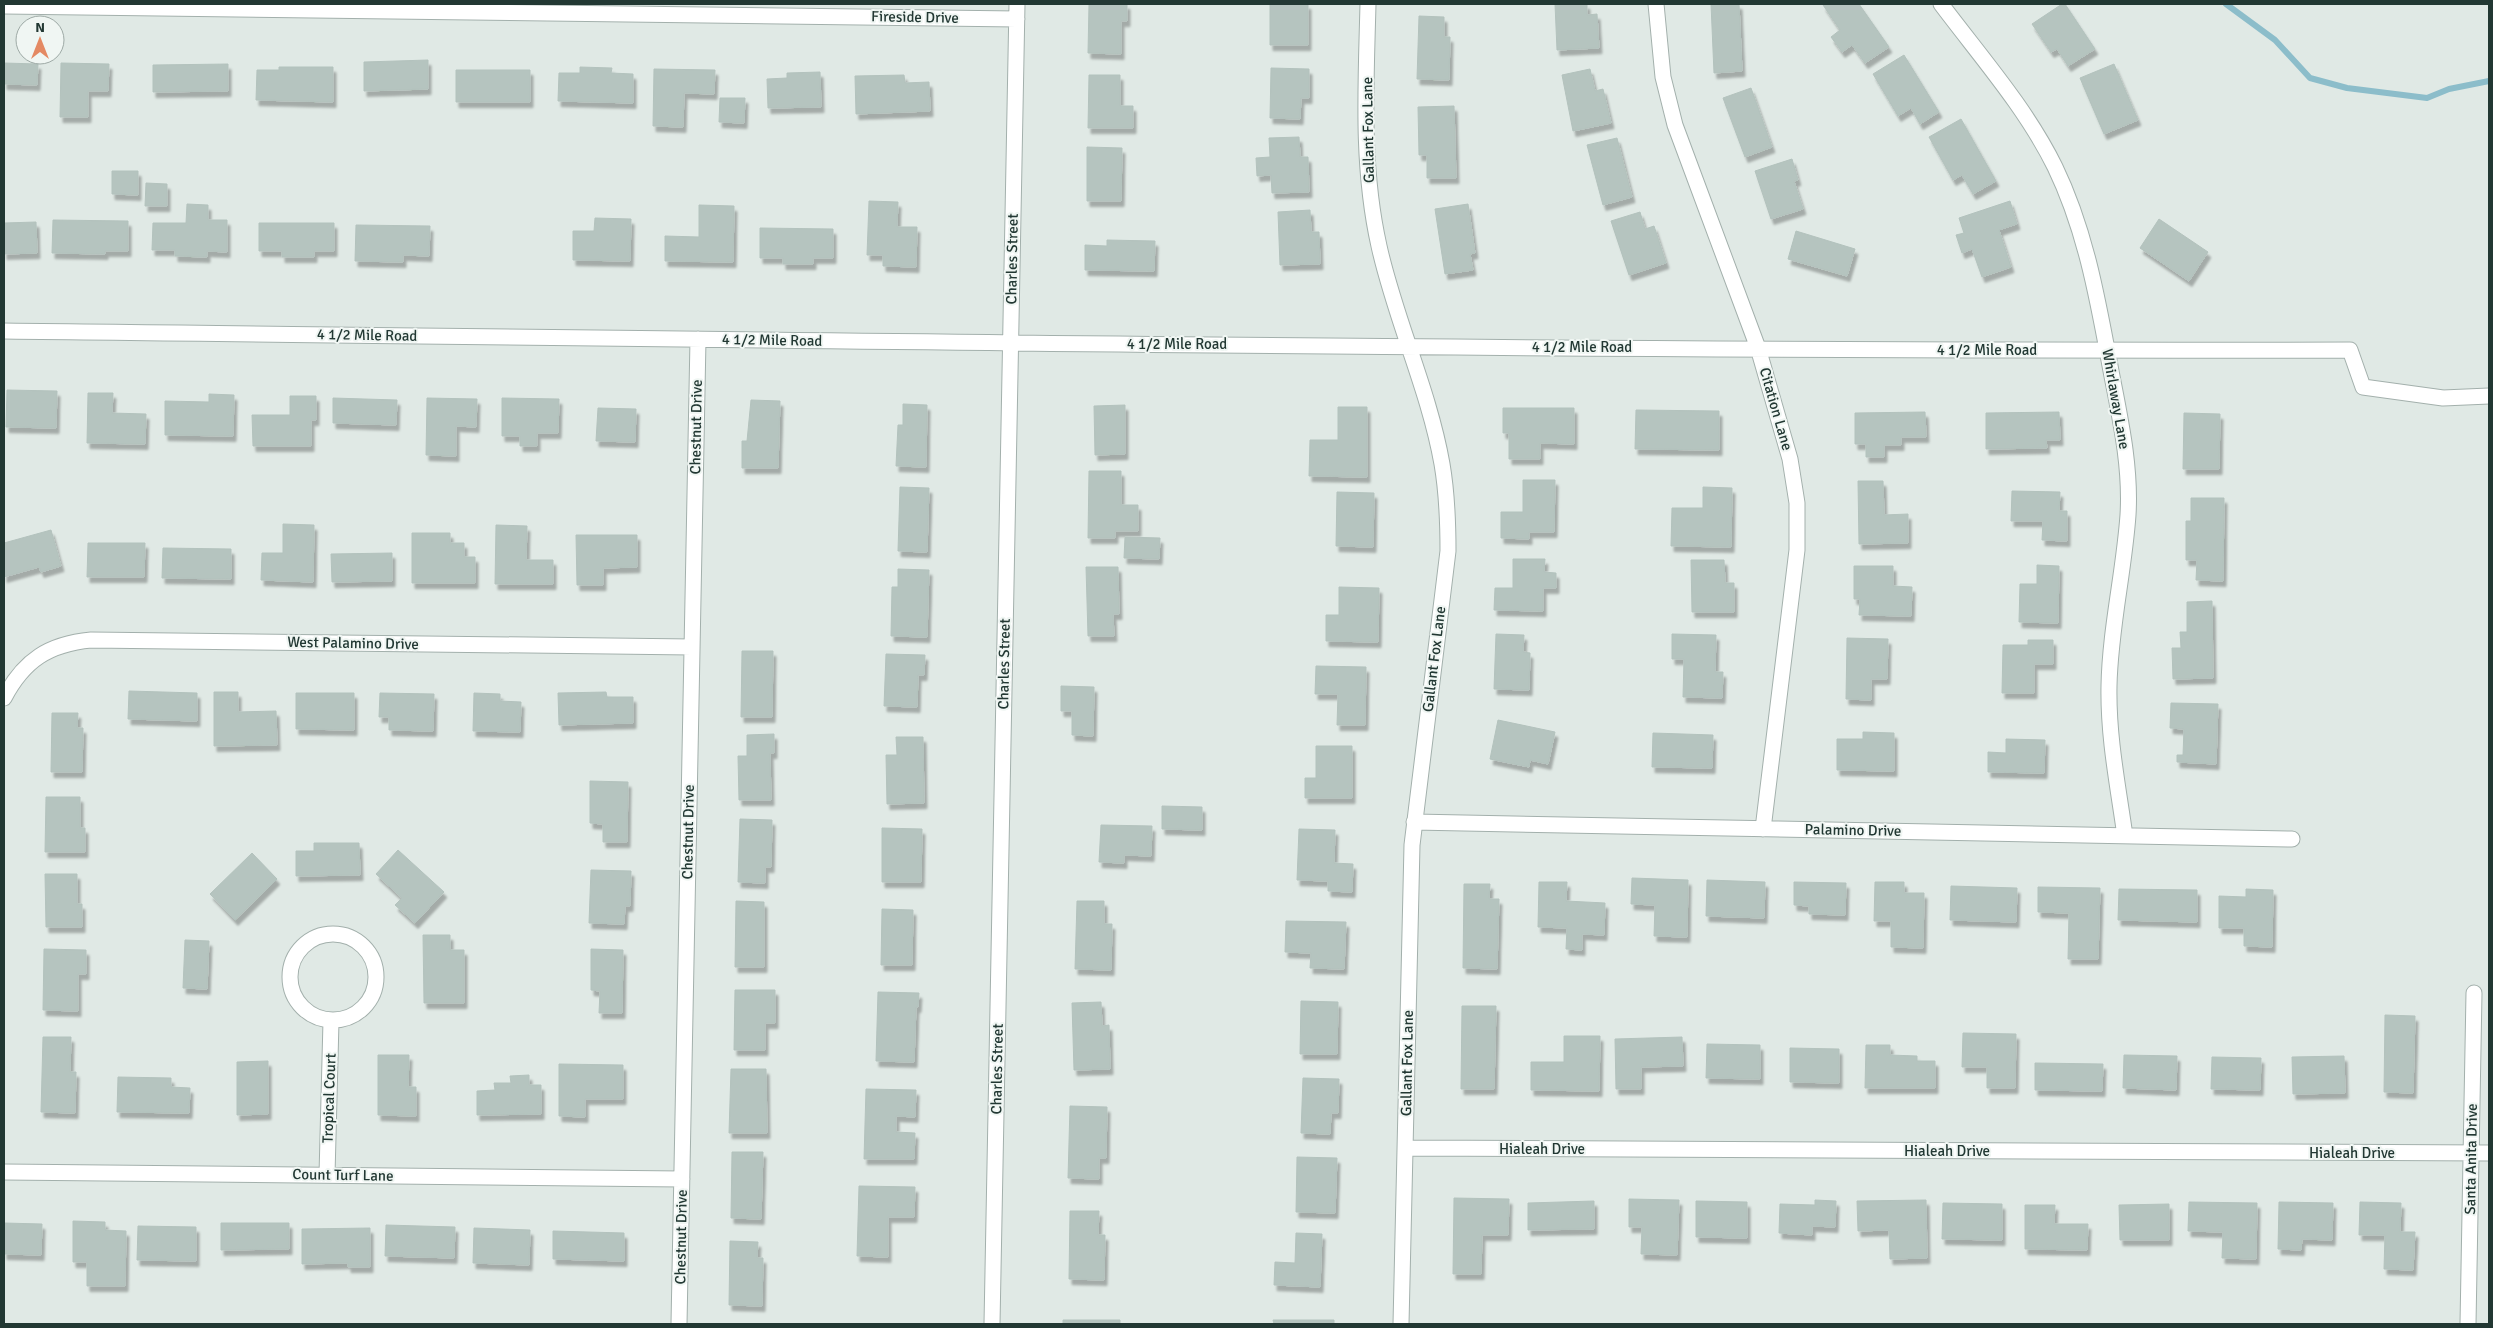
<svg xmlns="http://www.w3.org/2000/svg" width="2493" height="1328" viewBox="0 0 2493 1328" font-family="Signika,sans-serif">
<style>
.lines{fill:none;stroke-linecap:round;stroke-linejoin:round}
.stream{stroke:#8cbdca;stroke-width:6}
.building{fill:#b5c4bf;stroke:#b3c2bd;filter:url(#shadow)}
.minor-casing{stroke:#a3b0ac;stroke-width:17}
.minor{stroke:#fff;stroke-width:15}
.labels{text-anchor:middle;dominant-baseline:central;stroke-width:4;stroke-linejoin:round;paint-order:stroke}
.street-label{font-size:15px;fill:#223833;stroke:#f0f6f3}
</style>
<defs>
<filter id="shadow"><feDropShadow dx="3" dy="5.5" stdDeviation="1" flood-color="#0004"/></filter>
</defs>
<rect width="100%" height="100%" fill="#e0e9e5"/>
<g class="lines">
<path class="stream" d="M 2226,4 L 2275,40 L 2310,78 L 2347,88 L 2427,98 L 2449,89 L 2489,81"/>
</g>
<path class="building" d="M 1089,4 L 1127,4 L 1127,21 L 1121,21 L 1121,54 L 1088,53 Z
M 1270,4 L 1308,4 L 1308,45 L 1270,45 Z
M 1555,4 L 1587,4 L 1587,15 L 1597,14 L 1599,48 L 1557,50 Z
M 1711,4 L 1739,4 L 1742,71 L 1714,73 Z
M 1825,4 L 1859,4 L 1889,47 L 1865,63 L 1852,45 L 1842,52 L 1831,37 L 1840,30 L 1823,5 Z
M 2062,4 L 2065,4 L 2095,49 L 2068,66 L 2057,49 L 2051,52 L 2032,24 Z
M 1419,16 L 1444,17 L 1444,37 L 1450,37 L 1449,80 L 1417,79 Z
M 1904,55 L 1939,112 L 1920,124 L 1911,108 L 1898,116 L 1873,74 Z
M 428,60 L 428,89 L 364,91 L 364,62 Z
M 4,63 L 38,64 L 37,85 L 4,84 Z
M 61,63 L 109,64 L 108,91 L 88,91 L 88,117 L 60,117 Z
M 228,64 L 228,91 L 153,92 L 153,65 Z
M 2114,64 L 2138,120 L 2104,134 L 2080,78 Z
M 279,67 L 333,67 L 333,102 L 256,100 L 257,70 L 279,70 Z
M 580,67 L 612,68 L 611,73 L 633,74 L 633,103 L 558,101 L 559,73 L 580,73 Z
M 1271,68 L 1309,69 L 1309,98 L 1301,98 L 1300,119 L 1270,118 Z
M 654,69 L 715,70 L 714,94 L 684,93 L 683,127 L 653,126 Z
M 1590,69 L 1595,91 L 1603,89 L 1611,123 L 1573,131 L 1562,75 Z
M 456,70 L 530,70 L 530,102 L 456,102 Z
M 820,72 L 821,107 L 768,108 L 767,79 L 787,78 L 787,73 Z
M 904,75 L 905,83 L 929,82 L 930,111 L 856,114 L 855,76 Z
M 1089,75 L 1120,75 L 1120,106 L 1133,106 L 1133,128 L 1088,128 Z
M 1751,88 L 1772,147 L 1745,157 L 1723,98 Z
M 720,98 L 745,98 L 744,123 L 719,122 Z
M 1454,106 L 1456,178 L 1427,178 L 1427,155 L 1419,155 L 1418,107 Z
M 1961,119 L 1996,181 L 1973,194 L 1962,175 L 1953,180 L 1929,137 Z
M 1299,137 L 1300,157 L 1308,157 L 1309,192 L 1272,193 L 1271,175 L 1257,176 L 1256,158 L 1270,157 L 1269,138 Z
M 1617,138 L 1632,197 L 1603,205 L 1587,145 Z
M 1087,147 L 1122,148 L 1121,201 L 1087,201 Z
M 1792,159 L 1798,180 L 1794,181 L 1803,209 L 1771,219 L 1755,171 Z
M 112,171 L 138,171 L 138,195 L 112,194 Z
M 146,183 L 167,184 L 167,206 L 145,206 Z
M 869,201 L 898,202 L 897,227 L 917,227 L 916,267 L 883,266 L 883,255 L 867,255 Z
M 2010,201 L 2017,224 L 1999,230 L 2011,267 L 1982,277 L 1972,249 L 1962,253 L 1956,235 L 1964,233 L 1959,218 Z
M 187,204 L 208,205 L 208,220 L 227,220 L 227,252 L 207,251 L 207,257 L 175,256 L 175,250 L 152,250 L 153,223 L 186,223 Z
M 1468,204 L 1475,253 L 1470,254 L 1473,270 L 1445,274 L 1435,209 Z
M 699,205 L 734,206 L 733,262 L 665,261 L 665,236 L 699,237 Z
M 1310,210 L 1311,232 L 1319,232 L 1320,264 L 1280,265 L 1278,212 Z
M 1640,212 L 1645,229 L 1654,226 L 1666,263 L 1629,275 L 1611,221 Z
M 595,218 L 631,219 L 630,261 L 573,260 L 573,231 L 594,231 Z
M 2159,219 L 2208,252 L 2189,281 L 2140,248 Z
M 53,220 L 128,221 L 128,251 L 105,251 L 105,254 L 52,253 Z
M 36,222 L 37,253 L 4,254 L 4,223 Z
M 259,223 L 334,223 L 334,251 L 314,251 L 314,257 L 282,257 L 282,251 L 259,251 Z
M 356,225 L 430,226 L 429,256 L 403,255 L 403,262 L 355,261 Z
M 760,228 L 833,229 L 833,258 L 813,258 L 813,264 L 783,264 L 783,258 L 760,258 Z
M 1796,231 L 1855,249 L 1847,276 L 1788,259 Z
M 1107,240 L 1155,241 L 1154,271 L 1085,270 L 1085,245 L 1107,246 Z
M 7,390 L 57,391 L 56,428 L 6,427 Z
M 88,393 L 113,393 L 112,413 L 146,414 L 145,444 L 87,443 Z
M 209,394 L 234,395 L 233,436 L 165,435 L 165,401 L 209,402 Z
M 290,396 L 316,396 L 316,420 L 311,420 L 311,446 L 253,446 L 252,415 L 290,415 Z
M 333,398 L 397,400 L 396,425 L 333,423 Z
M 427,398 L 477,399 L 476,427 L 456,426 L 456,456 L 426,455 Z
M 502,398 L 559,399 L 558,433 L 537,433 L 537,446 L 520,446 L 520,436 L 502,436 Z
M 751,400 L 780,401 L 778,468 L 742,468 L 742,441 L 747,441 Z
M 903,404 L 927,405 L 926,467 L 896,466 L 898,425 L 903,425 Z
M 1125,405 L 1125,454 L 1095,455 L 1094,406 Z
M 1338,407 L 1367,407 L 1367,477 L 1309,476 L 1310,440 L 1338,440 Z
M 598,408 L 636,409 L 635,442 L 596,441 Z
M 1503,408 L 1574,408 L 1574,444 L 1540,443 L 1540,459 L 1509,459 L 1509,433 L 1503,433 Z
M 1636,410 L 1719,411 L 1719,450 L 1635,449 Z
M 1925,412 L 1926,437 L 1901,437 L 1901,445 L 1884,445 L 1884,457 L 1866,457 L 1866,444 L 1855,444 L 1855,413 Z
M 2059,412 L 2060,440 L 2046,440 L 2047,448 L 1986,449 L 1986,413 Z
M 2184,413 L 2220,414 L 2219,469 L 2183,469 Z
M 1089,471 L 1121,471 L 1121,505 L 1138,505 L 1138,531 L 1115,531 L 1115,538 L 1088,538 Z
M 1523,480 L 1555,480 L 1554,532 L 1529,532 L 1529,539 L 1501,538 L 1501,512 L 1523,512 Z
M 1858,481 L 1883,481 L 1884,515 L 1908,514 L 1908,543 L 1859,544 Z
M 900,487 L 929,488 L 927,552 L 898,551 Z
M 1703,487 L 1732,488 L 1731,547 L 1671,546 L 1672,508 L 1703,508 Z
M 2012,491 L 2060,492 L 2059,511 L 2067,511 L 2067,541 L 2042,540 L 2043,521 L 2011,521 Z
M 1337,492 L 1374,493 L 1373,547 L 1336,546 Z
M 2191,498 L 2224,498 L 2223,581 L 2196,580 L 2197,560 L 2186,560 L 2186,521 L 2191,521 Z
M 283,524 L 314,525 L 313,582 L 261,580 L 262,553 L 283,553 Z
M 496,525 L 527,526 L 526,560 L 553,560 L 553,584 L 495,584 Z
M 51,530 L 61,566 L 41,572 L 39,567 L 4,577 L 4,543 Z
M 412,533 L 450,533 L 450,543 L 464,543 L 464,557 L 475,557 L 475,583 L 412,583 Z
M 576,535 L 637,535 L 637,567 L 603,568 L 603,585 L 577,585 Z
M 1125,537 L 1160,538 L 1159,559 L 1124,558 Z
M 88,543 L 145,543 L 144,577 L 87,577 Z
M 163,548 L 231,549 L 231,579 L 162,578 Z
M 392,553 L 392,581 L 332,582 L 331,554 Z
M 1513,559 L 1545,559 L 1544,572 L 1556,573 L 1556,588 L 1543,588 L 1543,611 L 1494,610 L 1495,588 L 1513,588 Z
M 1691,560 L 1724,560 L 1725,583 L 1734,583 L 1734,612 L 1692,612 Z
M 2037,565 L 2059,566 L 2058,623 L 2019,622 L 2020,584 L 2037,584 Z
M 1854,566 L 1893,566 L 1893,586 L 1912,587 L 1911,616 L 1859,615 L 1860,599 L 1854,599 Z
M 1086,567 L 1118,567 L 1119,614 L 1113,614 L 1114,636 L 1088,636 Z
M 898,569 L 929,570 L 927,637 L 891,636 L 892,587 L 898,587 Z
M 1339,587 L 1379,588 L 1378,642 L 1326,641 L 1326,615 L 1339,615 Z
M 2212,601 L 2213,678 L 2173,679 L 2172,648 L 2181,648 L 2180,632 L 2187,632 L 2187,602 Z
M 1496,634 L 1524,635 L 1523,652 L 1530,653 L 1529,690 L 1494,689 Z
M 1672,634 L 1716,635 L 1715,672 L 1723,672 L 1722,698 L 1683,697 L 1684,659 L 1672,659 Z
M 1847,638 L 1888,639 L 1887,679 L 1871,679 L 1871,700 L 1846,699 Z
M 2028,640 L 2053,640 L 2053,664 L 2034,664 L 2034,693 L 2002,693 L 2003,645 L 2028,645 Z
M 742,651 L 773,651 L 772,717 L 741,717 Z
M 886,654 L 925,655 L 924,675 L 918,675 L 917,707 L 884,706 Z
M 1316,666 L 1366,667 L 1365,725 L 1337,725 L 1338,694 L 1315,694 Z
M 1061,686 L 1094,687 L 1093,736 L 1072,735 L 1072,711 L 1061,711 Z
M 129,691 L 197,693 L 197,721 L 128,719 Z
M 214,692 L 238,692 L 238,712 L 276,711 L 277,745 L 214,746 Z
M 606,692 L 607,697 L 633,697 L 633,723 L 559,725 L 558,693 Z
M 296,693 L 354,693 L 354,730 L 296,729 Z
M 380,693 L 434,694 L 433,731 L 389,730 L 389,717 L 379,717 Z
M 474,693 L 500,694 L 500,701 L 521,702 L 520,732 L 473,731 Z
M 2171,703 L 2218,704 L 2216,764 L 2177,762 L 2177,755 L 2183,755 L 2184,729 L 2170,728 Z
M 52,713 L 78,713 L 77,728 L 83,728 L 82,772 L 51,772 Z
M 1498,720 L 1555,732 L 1548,764 L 1530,760 L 1529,767 L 1490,759 Z
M 1863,732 L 1894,733 L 1894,771 L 1837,770 L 1837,739 L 1863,739 Z
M 1653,733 L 1713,735 L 1712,768 L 1652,767 Z
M 774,734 L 774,753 L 770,753 L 771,800 L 739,800 L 738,756 L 747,756 L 747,735 Z
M 896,737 L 923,737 L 924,803 L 887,804 L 886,755 L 897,755 Z
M 2006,739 L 2045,740 L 2044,773 L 1988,772 L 1988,752 L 2006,753 Z
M 1316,746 L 1352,746 L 1352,798 L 1305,798 L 1305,778 L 1316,778 Z
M 590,781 L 628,782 L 627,842 L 603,842 L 603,824 L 590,823 Z
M 46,797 L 80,797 L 80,828 L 85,828 L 85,852 L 45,852 Z
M 1162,806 L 1202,807 L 1202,830 L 1162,829 Z
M 740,819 L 772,820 L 771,867 L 765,867 L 765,883 L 738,882 Z
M 1101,825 L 1152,826 L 1151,856 L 1124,855 L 1124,863 L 1099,862 Z
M 882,828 L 922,829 L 921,882 L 882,882 Z
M 1299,829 L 1335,830 L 1334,863 L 1353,864 L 1352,892 L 1328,891 L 1328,881 L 1297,880 Z
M 314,843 L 359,843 L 360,875 L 296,876 L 296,851 L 314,851 Z
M 398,850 L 444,892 L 415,923 L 395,905 L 402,898 L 376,874 Z
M 252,853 L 277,879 L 235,920 L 210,894 Z
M 591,870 L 631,871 L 630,906 L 625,906 L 624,924 L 589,923 Z
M 45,874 L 77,874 L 77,904 L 82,904 L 82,927 L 46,927 Z
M 1632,878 L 1688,880 L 1687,937 L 1654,936 L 1655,905 L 1631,904 Z
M 1707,880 L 1765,882 L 1764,918 L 1706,916 Z
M 1539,882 L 1567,882 L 1566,901 L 1605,903 L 1604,935 L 1582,934 L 1582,950 L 1566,949 L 1567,928 L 1538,927 Z
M 1794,882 L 1846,883 L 1845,915 L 1809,914 L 1809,906 L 1794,905 Z
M 1875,882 L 1904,882 L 1904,893 L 1924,893 L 1923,948 L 1891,947 L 1891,921 L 1874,921 Z
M 1464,884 L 1490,884 L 1489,899 L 1499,899 L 1497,969 L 1463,968 Z
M 1951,886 L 2017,888 L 2016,922 L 1950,920 Z
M 2038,887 L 2100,888 L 2098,959 L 2068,959 L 2069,913 L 2038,912 Z
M 2119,889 L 2197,890 L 2197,922 L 2118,920 Z
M 2246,889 L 2273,890 L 2272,947 L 2244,946 L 2244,928 L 2219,928 L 2219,896 L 2246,897 Z
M 736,901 L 764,902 L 764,967 L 735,967 Z
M 1077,901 L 1104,901 L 1104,924 L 1112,924 L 1111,970 L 1075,969 Z
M 882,909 L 913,910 L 912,965 L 881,965 Z
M 1286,921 L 1346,922 L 1344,969 L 1310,968 L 1311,953 L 1285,952 Z
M 423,935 L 450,935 L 450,950 L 464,950 L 464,1003 L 424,1003 Z
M 185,940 L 209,941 L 207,989 L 183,988 Z
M 44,949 L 86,950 L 86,974 L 78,974 L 78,1011 L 43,1010 Z
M 591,949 L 623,950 L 622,1013 L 599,1013 L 600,991 L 591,990 Z
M 735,990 L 775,990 L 775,1023 L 765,1023 L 765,1050 L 734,1050 Z
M 878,992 L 919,993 L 918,1007 L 916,1007 L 914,1062 L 876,1061 Z
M 1301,1001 L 1338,1002 L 1337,1054 L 1300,1054 Z
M 1101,1002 L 1102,1026 L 1109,1025 L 1110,1069 L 1074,1070 L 1072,1003 Z
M 1462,1006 L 1496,1006 L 1494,1089 L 1461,1089 Z
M 2385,1015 L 2415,1016 L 2413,1093 L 2384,1092 Z
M 1963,1033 L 2016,1034 L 2015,1088 L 1987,1088 L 1987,1067 L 1962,1067 Z
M 1564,1036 L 1600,1036 L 1599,1091 L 1531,1090 L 1531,1062 L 1564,1062 Z
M 43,1037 L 71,1037 L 70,1072 L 76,1072 L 75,1113 L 41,1112 Z
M 1682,1037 L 1683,1066 L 1641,1067 L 1641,1089 L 1616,1089 L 1615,1039 Z
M 1707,1044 L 1760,1045 L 1760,1079 L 1706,1078 Z
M 1866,1045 L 1890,1045 L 1890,1055 L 1917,1056 L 1917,1061 L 1935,1061 L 1935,1088 L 1865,1088 Z
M 1790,1048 L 1839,1049 L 1839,1083 L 1790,1082 Z
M 378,1055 L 409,1055 L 408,1087 L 416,1087 L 416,1116 L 378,1115 Z
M 2124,1055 L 2177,1056 L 2176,1090 L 2123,1088 Z
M 2344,1056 L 2345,1093 L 2293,1094 L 2292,1057 Z
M 2212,1057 L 2261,1058 L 2260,1090 L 2211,1089 Z
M 268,1061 L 268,1114 L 237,1115 L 237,1062 Z
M 2035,1063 L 2103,1064 L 2102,1091 L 2035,1090 Z
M 559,1064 L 623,1065 L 623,1099 L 585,1099 L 585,1117 L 559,1116 Z
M 731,1069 L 766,1069 L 767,1133 L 729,1133 Z
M 529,1075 L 529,1085 L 541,1085 L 541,1114 L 477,1115 L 477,1091 L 495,1090 L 494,1083 L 511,1083 L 510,1076 Z
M 118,1077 L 171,1078 L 171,1087 L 190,1088 L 189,1113 L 117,1112 Z
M 1303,1078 L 1339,1079 L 1338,1113 L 1331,1113 L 1330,1134 L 1301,1133 Z
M 866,1089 L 916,1090 L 915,1117 L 896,1116 L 896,1132 L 915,1133 L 914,1159 L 864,1159 Z
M 1070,1106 L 1107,1107 L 1106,1158 L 1099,1158 L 1099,1179 L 1068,1178 Z
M 732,1152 L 763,1152 L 761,1219 L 731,1218 Z
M 1297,1157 L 1337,1158 L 1335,1213 L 1296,1212 Z
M 859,1186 L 915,1187 L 914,1217 L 888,1217 L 888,1257 L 857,1256 Z
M 1454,1198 L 1509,1199 L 1508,1235 L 1482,1235 L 1481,1274 L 1453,1274 Z
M 1629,1199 L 1679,1200 L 1677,1255 L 1641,1254 L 1642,1227 L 1629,1227 Z
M 1815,1200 L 1836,1201 L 1835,1227 L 1812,1226 L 1812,1235 L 1779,1233 L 1780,1204 L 1815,1205 Z
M 1926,1200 L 1927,1258 L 1890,1259 L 1889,1230 L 1858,1231 L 1857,1201 Z
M 1594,1201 L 1594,1229 L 1528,1230 L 1528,1203 Z
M 1696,1201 L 1747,1202 L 1747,1238 L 1696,1237 Z
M 2189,1202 L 2257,1203 L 2256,1259 L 2222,1258 L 2223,1232 L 2188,1231 Z
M 2279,1202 L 2333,1203 L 2332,1240 L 2302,1239 L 2301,1250 L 2278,1249 Z
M 2360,1202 L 2401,1203 L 2400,1232 L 2415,1232 L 2413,1270 L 2384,1269 L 2385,1235 L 2359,1235 Z
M 1943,1203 L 2002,1204 L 2002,1240 L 1942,1239 Z
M 2169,1204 L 2169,1240 L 2120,1240 L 2119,1205 Z
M 2025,1205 L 2055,1205 L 2054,1224 L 2088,1224 L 2087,1250 L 2025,1249 Z
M 1070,1211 L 1099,1211 L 1098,1235 L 1105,1235 L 1104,1280 L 1069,1279 Z
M 73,1221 L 105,1222 L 105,1230 L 126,1231 L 125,1286 L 87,1286 L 87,1262 L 73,1262 Z
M 4,1223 L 42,1224 L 41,1255 L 4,1254 Z
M 221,1223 L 289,1223 L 289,1249 L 221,1250 Z
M 386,1225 L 455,1227 L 454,1258 L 385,1256 Z
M 138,1226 L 196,1227 L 196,1261 L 137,1260 Z
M 370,1228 L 370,1267 L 348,1267 L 348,1263 L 302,1264 L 302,1229 Z
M 474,1228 L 530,1230 L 529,1265 L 473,1263 Z
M 553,1231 L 624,1233 L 624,1261 L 553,1259 Z
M 1296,1233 L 1322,1234 L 1320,1287 L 1274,1285 L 1275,1262 L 1295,1263 Z
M 730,1241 L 758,1242 L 757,1258 L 763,1258 L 762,1306 L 729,1305 Z
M 1063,1320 L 1120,1320 L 1120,1324 L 1063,1324 Z
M 1273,1320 L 1334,1320 L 1334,1324 L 1274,1324 Z"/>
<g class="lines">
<g class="minor-casing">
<path id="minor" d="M 1368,4 C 1366,85 1361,166 1379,246 C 1395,319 1429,390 1442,464 C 1447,493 1448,522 1448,551 L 1412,845 L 1401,1324
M 1656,4 L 1663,77 L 1675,125 L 1758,348 L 1790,459 L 1797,503 L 1797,550 L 1763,829
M 1941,4 C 1980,56 2026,108 2055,167 C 2086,231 2098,301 2111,371 C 2120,418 2131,466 2128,515 C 2124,572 2110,629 2109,686 C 2108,737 2118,786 2125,836
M 4,6 L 1017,19
M 4,331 C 786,340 1568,352 2350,350 L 2363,387 L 2443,398 L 2489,396
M 4,698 C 24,660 49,644 91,640 L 692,647
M 1414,822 L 2292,839
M290 977a43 43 0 1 1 86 0a43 43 0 1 1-86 0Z
M 1406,1148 L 2489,1153
M 4,1172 L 682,1179
M 327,1175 L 331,1021
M 679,1324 L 698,339
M 992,1324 L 1017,4
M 2468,1324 L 2474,993"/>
</g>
<use href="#minor" class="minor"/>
</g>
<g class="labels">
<g class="street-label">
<text transform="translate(915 17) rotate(1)">Fireside Drive</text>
<text transform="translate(1368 130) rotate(-91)">Gallant Fox Lane</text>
<text transform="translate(1012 259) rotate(-89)">Charles Street</text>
<text transform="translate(367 335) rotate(1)">4 1/2 Mile Road</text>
<text transform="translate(772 340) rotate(1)">4 1/2 Mile Road</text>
<text x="1177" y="344">4 1/2 Mile Road</text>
<text x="1582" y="347">4 1/2 Mile Road</text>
<text x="1987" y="350">4 1/2 Mile Road</text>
<text transform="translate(2116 399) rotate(80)">Whirlaway Lane</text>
<text transform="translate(1776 409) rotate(74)">Citation Lane</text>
<text transform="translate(696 427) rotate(-89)">Chestnut Drive</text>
<text transform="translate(353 643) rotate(1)">West Palamino Drive</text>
<text transform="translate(1434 659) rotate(-83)">Gallant Fox Lane</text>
<text transform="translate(1004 664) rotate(-89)">Charles Street</text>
<text transform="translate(1853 830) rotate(1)">Palamino Drive</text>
<text transform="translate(688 832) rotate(-89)">Chestnut Drive</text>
<text transform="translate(1407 1063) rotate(-89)">Gallant Fox Lane</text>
<text transform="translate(997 1069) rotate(-89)">Charles Street</text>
<text transform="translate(329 1098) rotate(-88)">Tropical Court</text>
<text x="1542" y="1149">Hialeah Drive</text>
<text x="1947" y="1151">Hialeah Drive</text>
<text x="2352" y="1153">Hialeah Drive</text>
<text transform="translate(2471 1159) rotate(-89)">Santa Anita Drive</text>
<text transform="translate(343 1175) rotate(1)">Count Turf Lane</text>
<text transform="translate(681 1237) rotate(-89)">Chestnut Drive</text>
</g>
</g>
<rect width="2493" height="1328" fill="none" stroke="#223833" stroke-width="10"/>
<g transform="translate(40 40)"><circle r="24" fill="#f0f6f3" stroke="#9eaaa6"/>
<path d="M0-4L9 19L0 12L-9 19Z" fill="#e48963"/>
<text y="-8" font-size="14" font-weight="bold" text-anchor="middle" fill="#223833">N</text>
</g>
</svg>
